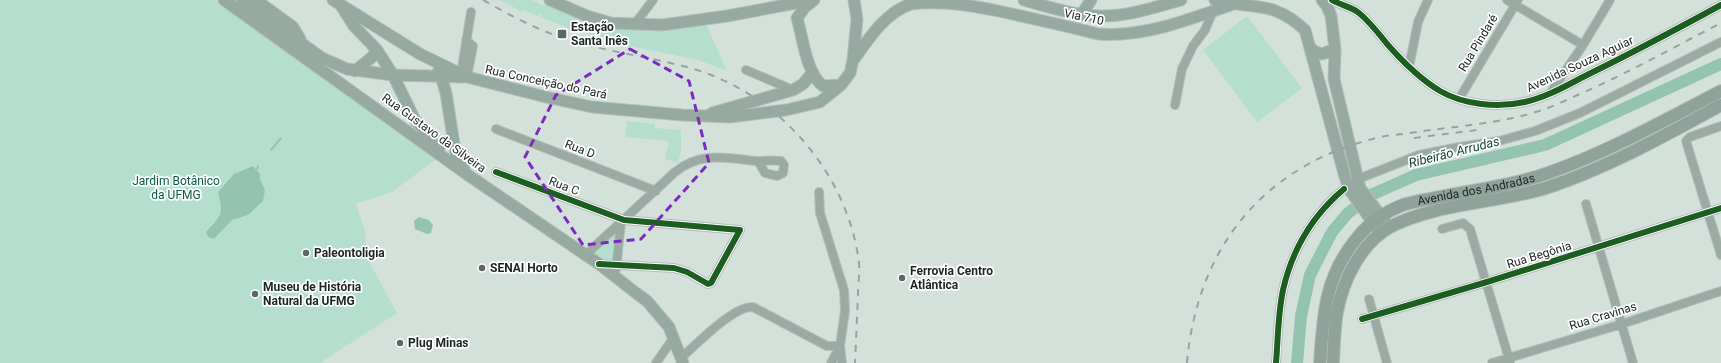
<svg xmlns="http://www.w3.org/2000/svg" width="1721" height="363" viewBox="0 0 1721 363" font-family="Roboto,sans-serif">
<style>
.green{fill:#b6dece}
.water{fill:#94c4b1}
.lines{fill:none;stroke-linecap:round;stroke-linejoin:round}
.stream{stroke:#94c4b1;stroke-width:2}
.river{stroke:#94c4b1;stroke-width:12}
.street-casing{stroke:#b4bfba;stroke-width:10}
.secondary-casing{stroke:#b4bfba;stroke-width:13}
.primary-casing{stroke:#b4bfba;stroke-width:14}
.street{stroke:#9baba4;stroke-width:8}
.secondary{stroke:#97aaa2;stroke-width:11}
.primary{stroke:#8fa39b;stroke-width:12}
.rail{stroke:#97a49f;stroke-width:2;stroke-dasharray:7 7;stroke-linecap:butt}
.cycleway-casing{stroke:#fff;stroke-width:8}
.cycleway{stroke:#1b5e20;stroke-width:6}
.marked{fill:none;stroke:#7b2cbf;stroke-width:3;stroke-dasharray:8 5;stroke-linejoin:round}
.poi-dot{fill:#5d6763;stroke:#fff;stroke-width:1.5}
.labels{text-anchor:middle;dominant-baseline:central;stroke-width:3.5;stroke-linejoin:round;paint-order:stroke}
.street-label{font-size:12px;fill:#1d2622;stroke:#fff}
.poi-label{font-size:12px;font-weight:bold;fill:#1d2622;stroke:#fff;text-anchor:start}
.park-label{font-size:12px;fill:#085d46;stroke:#fff}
.water-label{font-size:13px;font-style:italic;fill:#124736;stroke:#fff}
</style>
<rect width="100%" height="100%" fill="#d4e1db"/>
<path class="green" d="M 0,0 L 215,0 L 439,157 L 392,192 L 356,204 L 365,231 L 367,258 L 397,313 L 320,363 L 0,363 Z
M 500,0 L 532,0 L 543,5 L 551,6 L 591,23 L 618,28 L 705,22 L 727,71 L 698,60 L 614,43 L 614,40 L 574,30 L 540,17 L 541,15 L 539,14 L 538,16 L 523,10 L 522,12 Z
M 1247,16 L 1302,88 L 1257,122 L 1203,50 Z
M 627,121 L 655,124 L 655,128 L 681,130 L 681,151 L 678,163 L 665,159 L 669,141 L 625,137 Z
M 618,228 L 613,260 L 599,260 L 593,256 Z"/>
<path class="water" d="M 253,166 L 260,174 L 260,179 L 265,190 L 263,201 L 248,215 L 232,220 L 214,239 L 208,237 L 206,232 C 221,215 224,216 218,192 L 234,174 Z
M 419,217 L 429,220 L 433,225 L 431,233 L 427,234 L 415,229 L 414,221 Z"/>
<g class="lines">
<path class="stream" d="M 271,150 L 281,138
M 257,169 L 258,166"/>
<path class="river" d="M 1297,363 L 1301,316 L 1310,275 L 1332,232 L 1348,213 L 1373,194 L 1416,175 L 1545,145 L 1721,64"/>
<g class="street-casing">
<path id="street" d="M 1332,0 C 1340,5 1352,7 1359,13 C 1370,22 1379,34 1388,45 C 1403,62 1420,79 1440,91 C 1464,105 1498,108 1525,102 C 1548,97 1569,84 1589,74 C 1634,52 1677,29 1721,5
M 1507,0 L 1583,45
M 634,25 L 653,0
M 466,40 L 473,46 L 467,77
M 1409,67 L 1418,22 L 1428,0
M 746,70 L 793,90
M 461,74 L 471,12
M 1551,92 L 1583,45 L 1610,0
M 1459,99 L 1518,0
M 1175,105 L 1182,69 L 1193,46 L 1205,30 L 1213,11
M 1721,126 L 1690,137 L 1686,141 L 1721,255
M 496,129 L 656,191
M 496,172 L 624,220 L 740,230 L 711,283 L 708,284 L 687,272 L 674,268 L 599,264
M 1358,179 L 1419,155 L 1459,147 L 1499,141 L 1535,131 L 1580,113 L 1721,42
M 819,192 L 820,213 L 844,290 L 845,311 L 840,346 L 842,363
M 1586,204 L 1633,363
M 1442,229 L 1463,223 L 1470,229 L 1510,362
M 586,256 L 593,248 L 675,172 C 701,151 725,158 756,161 C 764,161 772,160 781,161 L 784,165 L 783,173 L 777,176 L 765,173 L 758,161
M 616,269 L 621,223
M 1369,299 L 1387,363
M 1362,319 L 1487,282 L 1721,208
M 681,358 C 697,344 733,306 753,307 L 827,346 L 840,346
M 656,363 L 674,337
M 831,363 L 840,346
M 1276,363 C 1278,339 1278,313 1283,290 C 1292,250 1315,210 1348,186
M 1492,363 L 1622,324 L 1721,291"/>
</g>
<g class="secondary-casing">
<path id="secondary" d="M 224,0 L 468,175 L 599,264 L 636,293 L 647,301 L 669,327 L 683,363
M 242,0 L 322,58 L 347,69 L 393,75 L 463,77
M 256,0 L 293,27 L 300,39
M 333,0 L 420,54 L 467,77 L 546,97 L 592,107 L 682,115 L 730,117 L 786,110 L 820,102 L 841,85 L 850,73 L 853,60 L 857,19 L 854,0
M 550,0 L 587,16 L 611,23 L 662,25 L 727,16 L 812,0
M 814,0 L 805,7 L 797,18 C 803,38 806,73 823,86 L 841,85
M 1024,0 C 1048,7 1074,15 1100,16 C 1127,17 1155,7 1181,0
M 1215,0 C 1255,10 1273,0 1305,30 L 1345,177 L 1351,192 L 1381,234
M 1322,0 L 1327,6 L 1331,16 L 1335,49 L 1334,79 L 1360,188 L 1389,227
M 342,7 L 354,26 L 377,50 L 393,75 L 415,120 L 440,147
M 1082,14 L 1091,0
M 1310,47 L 1314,51 L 1322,54 L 1335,49
M 855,58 C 869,38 886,12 911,4 C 939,0 976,6 1003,12 C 1035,19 1067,26 1098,34 C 1145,38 1192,18 1236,3
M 439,70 L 446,93 L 454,144 L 456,155 L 464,169
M 355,71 L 372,57 L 377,50
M 712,113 L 793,90 L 803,84 L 812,73"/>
</g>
<g class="primary-casing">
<g id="primary">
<path id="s1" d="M 1320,363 C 1323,315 1325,276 1357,238 C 1370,222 1384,212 1403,205 C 1415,201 1427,200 1439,197 C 1475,190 1514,185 1548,173 C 1608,152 1665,120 1721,91"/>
<path d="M 1333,363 C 1334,346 1334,329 1337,312 C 1343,280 1361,243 1390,227 C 1436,203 1499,203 1549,187 C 1609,167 1666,135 1721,105"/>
</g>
</g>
<use href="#street" class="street"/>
<use href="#secondary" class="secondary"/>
<use href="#primary" class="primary"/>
<path class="rail" d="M 483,0 C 513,17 543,33 576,42 C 615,53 655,58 694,69 C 780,95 848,174 859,263 C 860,273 858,284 858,294 C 857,317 856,340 855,363
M 1414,138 L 1477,130
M 1187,363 C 1197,248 1263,166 1376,138 C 1387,135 1399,135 1410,133 C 1455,126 1502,124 1545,109 C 1557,105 1568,99 1580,94 C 1628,73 1674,47 1721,23"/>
<g class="cycleway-casing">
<path id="cycleway" d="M 1332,0 C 1340,5 1352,7 1359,13 C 1370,22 1379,34 1388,45 C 1403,62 1420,79 1440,91 C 1464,105 1498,108 1525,102 C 1548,97 1569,84 1589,74 C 1634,52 1677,29 1721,5
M 496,172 L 624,220 L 740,230 L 711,283 L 708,284 L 687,272 L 674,268 L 599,264
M 1362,319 L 1487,282 L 1721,208
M 1276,363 C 1278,339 1278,313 1283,290 C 1292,250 1313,215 1344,189"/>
</g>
<use href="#cycleway" class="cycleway"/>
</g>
<path class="marked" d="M 630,49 L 689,81 L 709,163 L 641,239 L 583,245 L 525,157 L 556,95 Z"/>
<g class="poi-dot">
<rect x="557" y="29" width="10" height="10" rx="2"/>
<circle cx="306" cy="253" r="4"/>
<circle cx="482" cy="268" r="4"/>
<circle cx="902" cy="278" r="4"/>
<circle cx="255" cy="294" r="4"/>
<circle cx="400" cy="343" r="4"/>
</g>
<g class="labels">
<g class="street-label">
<text transform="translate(1084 17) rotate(12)">Via 710</text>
<text transform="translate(1478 43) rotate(-59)">Rua Pindaré</text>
<text transform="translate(1580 64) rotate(-25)">Avenida Souza Aguiar</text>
<text transform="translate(546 82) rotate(12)">Rua Conceição do Pará</text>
<text transform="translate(434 133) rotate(36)">Rua Gustavo da Silveira</text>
<text transform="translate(580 149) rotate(21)">Rua D</text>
<text transform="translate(564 186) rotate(21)">Rua C</text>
<text stroke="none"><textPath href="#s1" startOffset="265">Avenida dos Andradas</textPath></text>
<text transform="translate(1539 255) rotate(-17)">Rua Begônia</text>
<text transform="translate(1603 316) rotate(-17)">Rua Cravinas</text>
</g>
<g class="poi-label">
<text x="571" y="27">Estação<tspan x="571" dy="14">Santa Inês</tspan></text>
<text x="314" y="253">Paleontoligia</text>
<text x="490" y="268">SENAI Horto</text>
<text x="910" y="271">Ferrovia Centro<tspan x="910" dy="14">Atlântica</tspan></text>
<text x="263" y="287">Museu de História<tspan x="263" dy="14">Natural da UFMG</tspan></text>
<text x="408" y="343">Plug Minas</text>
</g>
<g class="park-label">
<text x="176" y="181">Jardim Botânico<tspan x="176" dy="14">da UFMG</tspan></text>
</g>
<g class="water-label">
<text transform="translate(1454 152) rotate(-14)">Ribeirão Arrudas</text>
</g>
</g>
</svg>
